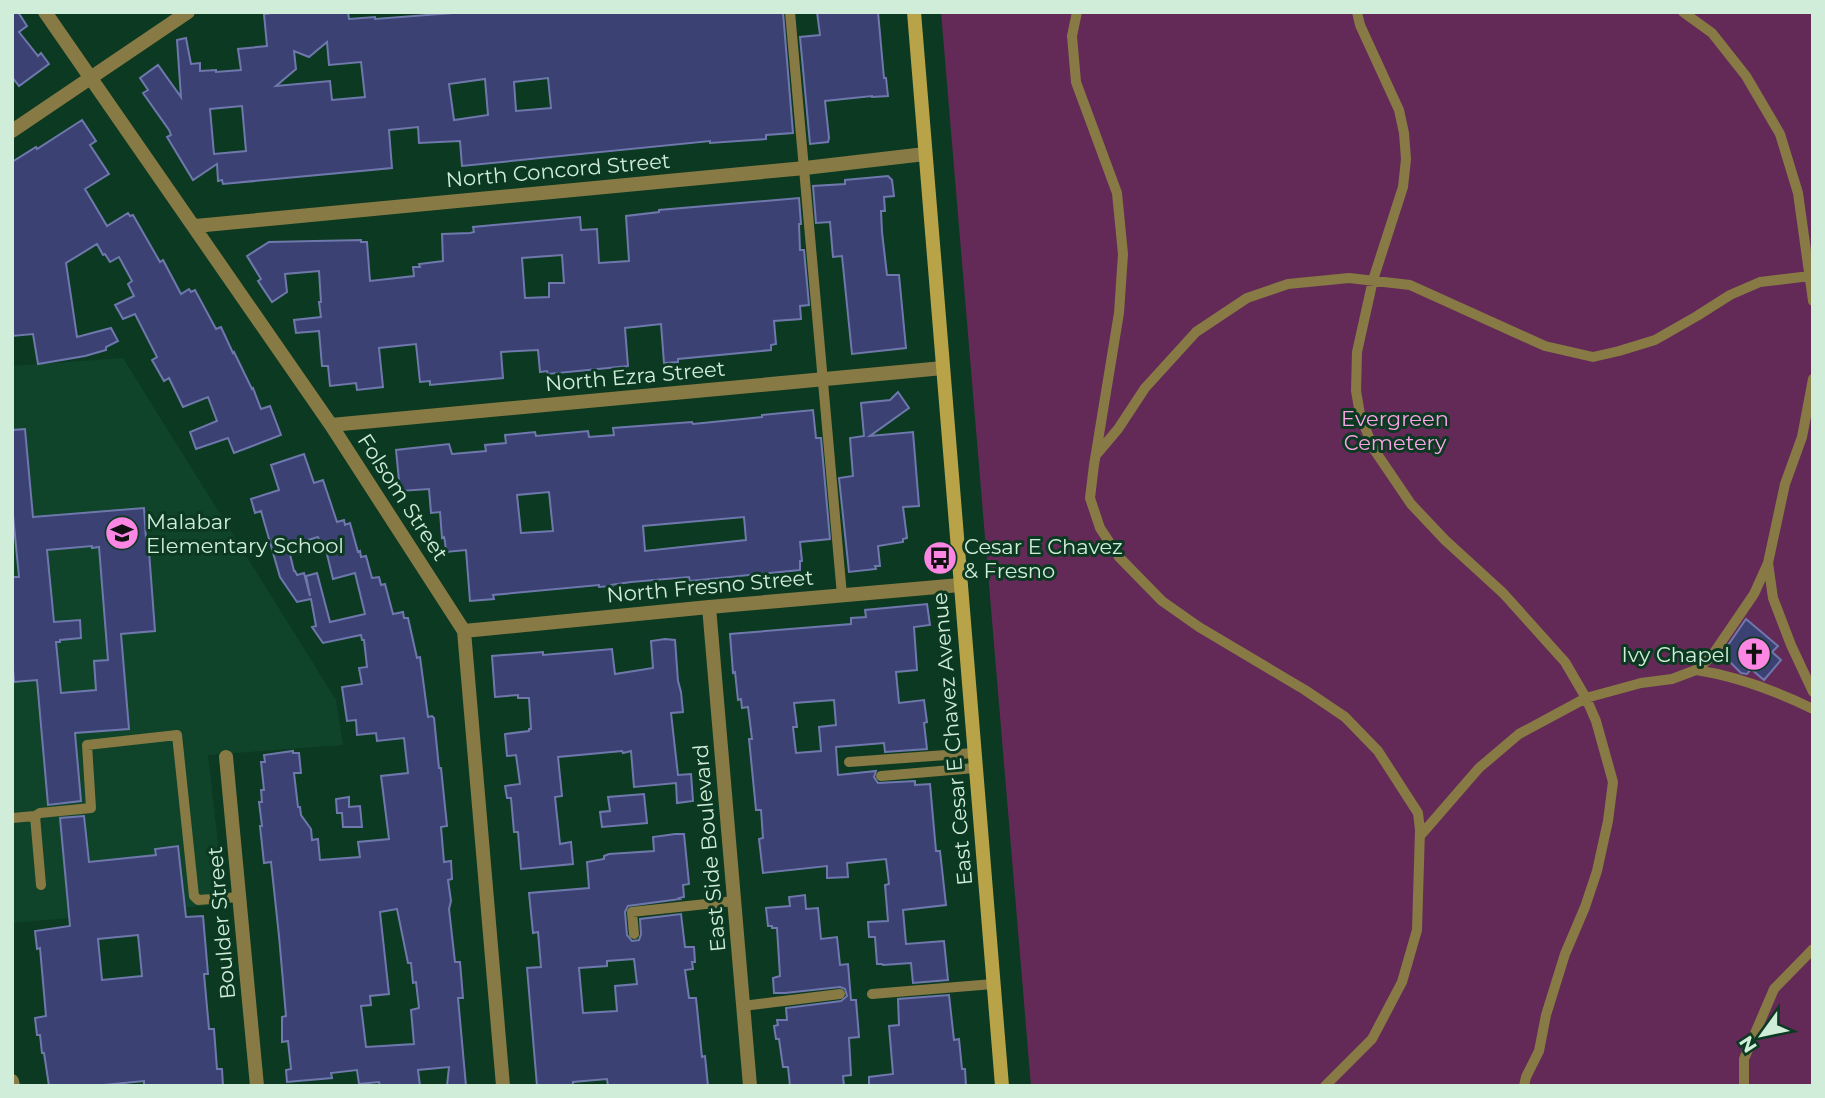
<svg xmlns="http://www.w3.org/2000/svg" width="1825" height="1098" viewBox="0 0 1825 1098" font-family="Montserrat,sans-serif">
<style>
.built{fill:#0f442a}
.green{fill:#632a57}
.building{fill:#3b4273;stroke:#6f78ad;stroke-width:2;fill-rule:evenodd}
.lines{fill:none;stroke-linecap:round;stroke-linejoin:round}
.service{stroke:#877a44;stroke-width:10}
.minor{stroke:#877a44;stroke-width:14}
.secondary{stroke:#b8a349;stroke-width:14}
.labels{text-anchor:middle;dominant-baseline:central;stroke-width:6;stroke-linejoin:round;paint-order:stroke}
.street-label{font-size:21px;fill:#d0edd9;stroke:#0c3921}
.park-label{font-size:21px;fill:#fca3e7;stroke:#0c3921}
.poi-label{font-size:21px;fill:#d0edd9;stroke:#0c3921;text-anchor:start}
</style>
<rect width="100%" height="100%" fill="#0c3921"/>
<path class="built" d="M 123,358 L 336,700 L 343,745 L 208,755 L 225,904 L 13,923 L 12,366 Z"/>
<path class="green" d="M 941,12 L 1813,12 L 1813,1086 L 1031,1086 Z"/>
<path class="building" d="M 12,12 L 18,12 L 27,26 L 19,32 L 38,56 L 41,53 L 49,64 L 19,86 L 12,77 Z
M 280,12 L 348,12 L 349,19 L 375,17 L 375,19 L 466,12 L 783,12 L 793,133 L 766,135 L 766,139 L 710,143 L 710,141 L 462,166 L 460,141 L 419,143 L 418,127 L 389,130 L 392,168 L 223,184 L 222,180 L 218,181 L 217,164 L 193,180 L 167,137 L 171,135 L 169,130 L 143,93 L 148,90 L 140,78 L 158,65 L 181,97 L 177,40 L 186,38 L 191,64 L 200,63 L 200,71 L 216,70 L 216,72 L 241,70 L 238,49 L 267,46 L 264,14 ZM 327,42 L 329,65 L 361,62 L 365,97 L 332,100 L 330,81 L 276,86 L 296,69 L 294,51 L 309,57 ZM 548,78 L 551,108 L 516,111 L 514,82 ZM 485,79 L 488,115 L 454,120 L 449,84 ZM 242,106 L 246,151 L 214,154 L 210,109 Z
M 817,12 L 878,12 L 884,78 L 886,78 L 888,96 L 872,97 L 872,96 L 825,101 L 829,138 L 828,142 L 810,144 L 800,37 L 820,35 Z
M 82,120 L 96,141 L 90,145 L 109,174 L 85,189 L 107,226 L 128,213 L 130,216 L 133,215 L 160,262 L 163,260 L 181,294 L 189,289 L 191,292 L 195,290 L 216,329 L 221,327 L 233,353 L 234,352 L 252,389 L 253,388 L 261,409 L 270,406 L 281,435 L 234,453 L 228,438 L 196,449 L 190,432 L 217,421 L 208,397 L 183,407 L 169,378 L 164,381 L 152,360 L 157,357 L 135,314 L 123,319 L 115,305 L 134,296 L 128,284 L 132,281 L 119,257 L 110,262 L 105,254 L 103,255 L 97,244 L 66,263 L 77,337 L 111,328 L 118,341 L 106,347 L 106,350 L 85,356 L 38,364 L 33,334 L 12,336 L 12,162 L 36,147 L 37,149 Z
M 888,176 L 892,180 L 894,196 L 884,197 L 885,211 L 881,211 L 882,232 L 887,275 L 899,275 L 906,348 L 852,354 L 842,256 L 833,257 L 830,222 L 816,223 L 813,186 L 845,184 L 845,180 Z
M 799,198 L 801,224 L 799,224 L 800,250 L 804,250 L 809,305 L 800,306 L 801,319 L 774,321 L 776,344 L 771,345 L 771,350 L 678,359 L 678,362 L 664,363 L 661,324 L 625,328 L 628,366 L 548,374 L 547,371 L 540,372 L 538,350 L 501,352 L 503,378 L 430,385 L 430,381 L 420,382 L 416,344 L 379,348 L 383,387 L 357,390 L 356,383 L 330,386 L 328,366 L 322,366 L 319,331 L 296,333 L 294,320 L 321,317 L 319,302 L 321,302 L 319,271 L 285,274 L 287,292 L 272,302 L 258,281 L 261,279 L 247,256 L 269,242 L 361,240 L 361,242 L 367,242 L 370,281 L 414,276 L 413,267 L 420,267 L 419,264 L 443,261 L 442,234 L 470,233 L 474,232 L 473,227 L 580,217 L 581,230 L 597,229 L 599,263 L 629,261 L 626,216 L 659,212 L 659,210 ZM 562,255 L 564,283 L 549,283 L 549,297 L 525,298 L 522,258 Z
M 898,392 L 909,408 L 870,436 L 913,432 L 919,506 L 903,507 L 907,538 L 903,539 L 903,542 L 878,546 L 880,566 L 875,566 L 876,569 L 849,572 L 839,478 L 853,476 L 850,438 L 864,436 L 861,403 L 890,400 Z
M 813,410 L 816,438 L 821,438 L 830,539 L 800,542 L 802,561 L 800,561 L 800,570 L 690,581 L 689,577 L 631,582 L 611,585 L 612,586 L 599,587 L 599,585 L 493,595 L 494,599 L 470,601 L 466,550 L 446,552 L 445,542 L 444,537 L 442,538 L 440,512 L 431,513 L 429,489 L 400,491 L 396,450 L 449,444 L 452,454 L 486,451 L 485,445 L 506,443 L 505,435 L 535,432 L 536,436 L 588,431 L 589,437 L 614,435 L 613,428 L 692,422 L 693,424 L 762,417 L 762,415 ZM 549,492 L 553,531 L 521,533 L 517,495 ZM 744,517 L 746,540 L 645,551 L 643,526 Z
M 25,429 L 33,517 L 144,508 L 146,539 L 148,538 L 155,631 L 121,634 L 129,729 L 75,733 L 81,801 L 48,805 L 37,680 L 14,682 L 12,658 L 12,577 L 19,577 L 12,505 L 12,430 ZM 92,546 L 92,548 L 99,547 L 108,660 L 94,661 L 96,690 L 61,693 L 56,642 L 60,642 L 60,640 L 81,638 L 80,620 L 54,622 L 47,550 Z
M 304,454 L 314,483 L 323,480 L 337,522 L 344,520 L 345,525 L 350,523 L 358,552 L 360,551 L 361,557 L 366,556 L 372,578 L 379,577 L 381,585 L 385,584 L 393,614 L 403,612 L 404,618 L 408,618 L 417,658 L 420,657 L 428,717 L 432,716 L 434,718 L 439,768 L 441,768 L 447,826 L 441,827 L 444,862 L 451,861 L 452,879 L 448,880 L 451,901 L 449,909 L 455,962 L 460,962 L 463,998 L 458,998 L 466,1086 L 447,1086 L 449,1067 L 418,1070 L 420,1086 L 380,1086 L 379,1082 L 359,1084 L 357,1070 L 331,1073 L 332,1078 L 287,1082 L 286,1070 L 291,1069 L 288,1041 L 282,1042 L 282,1017 L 286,1016 L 279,936 L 271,862 L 264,863 L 260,826 L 262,826 L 259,802 L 262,802 L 261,790 L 264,790 L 261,762 L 265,762 L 264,755 L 293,751 L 293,753 L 299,753 L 301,773 L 294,773 L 298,807 L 300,807 L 301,815 L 311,829 L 312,840 L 318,839 L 320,860 L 360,857 L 358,842 L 389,839 L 381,776 L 408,773 L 404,738 L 377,741 L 376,733 L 357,735 L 356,720 L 347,721 L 342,687 L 362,684 L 359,668 L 367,667 L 364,640 L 362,640 L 361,635 L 323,643 L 312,627 L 316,626 L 311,599 L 297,602 L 280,577 L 261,511 L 255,513 L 251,499 L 279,490 L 271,465 ZM 318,537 L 322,547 L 325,546 L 333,579 L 355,573 L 365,614 L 330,622 L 317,573 L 306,576 L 310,596 L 304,573 L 297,575 L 295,571 L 294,571 L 288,546 ZM 397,909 L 408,963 L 411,963 L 413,983 L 416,982 L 419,1008 L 411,1010 L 414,1044 L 366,1047 L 361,1006 L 371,1005 L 370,996 L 389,994 L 380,912 Z
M 927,604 L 930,625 L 914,627 L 917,670 L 896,672 L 899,703 L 924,700 L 927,722 L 924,723 L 927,749 L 885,752 L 884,743 L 836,747 L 838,775 L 876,771 L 874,777 L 878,783 L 915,781 L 915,785 L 930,784 L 936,851 L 940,851 L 946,905 L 903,910 L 906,944 L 944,941 L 948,980 L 913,983 L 911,963 L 883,965 L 882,964 L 877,964 L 875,937 L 869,937 L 868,922 L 888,921 L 885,885 L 889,884 L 886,859 L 847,863 L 848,877 L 827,878 L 827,866 L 763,873 L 759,839 L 763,838 L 761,810 L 756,810 L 749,739 L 752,739 L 748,707 L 742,708 L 741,699 L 738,700 L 735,672 L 733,673 L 730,634 L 851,624 L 851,618 L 866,617 L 865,610 ZM 834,700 L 836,725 L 819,727 L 821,751 L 796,753 L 793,727 L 797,727 L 794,703 Z
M 1746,619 L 1778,646 L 1772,652 L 1781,660 L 1764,680 L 1751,669 L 1747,674 L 1741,673 L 1722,654 Z
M 665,639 L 675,640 L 678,681 L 681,692 L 683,712 L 671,713 L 678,775 L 691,774 L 693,801 L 677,803 L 676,783 L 634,787 L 631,751 L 623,753 L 622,751 L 558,757 L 562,796 L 555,797 L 560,844 L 571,842 L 573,864 L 521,869 L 518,832 L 514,832 L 511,798 L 507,798 L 505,786 L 520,784 L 516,755 L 507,756 L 505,734 L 529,731 L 529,729 L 531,729 L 529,698 L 518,698 L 518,695 L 495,697 L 492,656 L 543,652 L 543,655 L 612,649 L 615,674 L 653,668 L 651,641 Z
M 644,794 L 647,823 L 602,827 L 600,812 L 610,811 L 608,797 Z
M 349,797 L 349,807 L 360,806 L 362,827 L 343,827 L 342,813 L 337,813 L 336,799 Z
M 84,816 L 89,862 L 156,855 L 155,849 L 178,846 L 186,917 L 203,916 L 208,974 L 204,974 L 209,1029 L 214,1029 L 217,1069 L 222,1069 L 223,1086 L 144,1086 L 144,1081 L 93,1086 L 49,1086 L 44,1053 L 42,1053 L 40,1035 L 37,1035 L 35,1018 L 46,1016 L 40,948 L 37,949 L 35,931 L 70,926 L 60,818 ZM 138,935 L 142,976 L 102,980 L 98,939 Z
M 675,834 L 684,834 L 689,884 L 683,885 L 684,897 L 679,898 L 680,899 L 628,906 L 625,912 L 627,935 L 632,941 L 639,940 L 641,934 L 640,919 L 681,914 L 685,947 L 694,947 L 695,962 L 692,962 L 693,969 L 685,970 L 689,998 L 696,998 L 702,1057 L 705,1056 L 708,1086 L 608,1086 L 607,1079 L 573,1082 L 573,1086 L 537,1086 L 527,968 L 541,967 L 538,932 L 533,933 L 529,893 L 589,888 L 587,862 L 604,859 L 604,856 L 609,854 L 654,851 L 653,837 ZM 634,959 L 637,984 L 615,986 L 617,1011 L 583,1013 L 579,968 L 607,966 L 607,961 Z
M 805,895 L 806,909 L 818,908 L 821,939 L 837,937 L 840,965 L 848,964 L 851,1000 L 856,1000 L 859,1037 L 849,1038 L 851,1075 L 843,1076 L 844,1086 L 790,1086 L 788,1067 L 783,1067 L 779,1039 L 776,1039 L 774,1026 L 778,1025 L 777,1020 L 787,1020 L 786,1008 L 841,1001 L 847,996 L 845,989 L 840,987 L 785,993 L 774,993 L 773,978 L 780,976 L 777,928 L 772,928 L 772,926 L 768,926 L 766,908 L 790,906 L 789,897 Z
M 949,995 L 954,1040 L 959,1039 L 962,1069 L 965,1069 L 966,1086 L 869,1086 L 869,1077 L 893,1074 L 889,1026 L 899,1025 L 898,999 Z"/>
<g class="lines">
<path class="service" d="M 790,12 L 842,595
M 1077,12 L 1072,36 L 1076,82 L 1117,193 L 1123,254 L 1119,313 L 1094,465 L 1090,498 L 1100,528 L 1119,557 L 1162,601 L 1199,627 L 1305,690 L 1345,717 L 1378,751 L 1418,813 L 1420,830 L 1417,930 L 1402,982 L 1372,1039 L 1325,1086
M 1357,12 L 1360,25 L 1399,110 L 1404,133 L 1406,159 L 1403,187 L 1373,280 L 1357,352 L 1356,391 L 1360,414 L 1373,448 L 1411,504 L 1445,540 L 1503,593 L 1565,662 L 1586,698 L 1596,721 L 1613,782 L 1608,821 L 1597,871 L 1585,907 L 1565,954 L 1546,1015 L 1539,1051 L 1526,1077 L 1524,1086
M 1683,12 L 1712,33 L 1746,76 L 1780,134 L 1798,193 L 1813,301
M 1813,379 L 1802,437 L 1785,484 L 1768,563 L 1773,598 L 1791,645 L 1813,692
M 1096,455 L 1118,429 L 1145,388 L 1196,332 L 1247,298 L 1288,284 L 1349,278 L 1410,285 L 1545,346 L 1593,357 L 1619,351 L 1655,340 L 1697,316 L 1730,295 L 1760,282 L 1810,276
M 1696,670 C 1736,676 1776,691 1813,709
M 849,762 L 974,753
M 881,776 L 975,768
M 35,816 L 40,813 L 91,808 L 87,745 L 177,735 L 194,896 L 198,900 L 239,897
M 12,818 L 35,816 L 41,885
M 1420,836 L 1479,768 L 1519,734 L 1586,698 L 1641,683 L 1672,679 L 1696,670 L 1711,657 L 1754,594 L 1768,563
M 634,934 L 632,912 L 734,901
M 872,994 L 993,984
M 743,1006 L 840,994
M 1744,1086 L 1744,1059 L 1774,989 L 1813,949"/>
<path class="minor" d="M 45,12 L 331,425 L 464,631 L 503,1086
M 12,131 L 188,12
M 195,226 L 805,168 L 925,154
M 331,425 L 943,368
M 709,607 L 750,1086
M 464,631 L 709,607 L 960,585
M 226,757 L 257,1086
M 12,1081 L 13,1086"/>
<path class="secondary" d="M 914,12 L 1002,1086"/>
</g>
<defs>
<g id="school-disc" transform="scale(1.75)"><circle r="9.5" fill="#fc86e3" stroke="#0c3921"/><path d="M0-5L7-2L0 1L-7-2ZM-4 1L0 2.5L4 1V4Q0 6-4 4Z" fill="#111"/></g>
<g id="bus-disc" transform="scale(1.75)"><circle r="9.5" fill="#fc86e3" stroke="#0c3921"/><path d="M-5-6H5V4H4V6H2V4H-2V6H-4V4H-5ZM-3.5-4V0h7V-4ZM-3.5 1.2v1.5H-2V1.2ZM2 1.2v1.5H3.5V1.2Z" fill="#111"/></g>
<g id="church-disc" transform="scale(1.75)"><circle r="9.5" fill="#fc86e3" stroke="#0c3921"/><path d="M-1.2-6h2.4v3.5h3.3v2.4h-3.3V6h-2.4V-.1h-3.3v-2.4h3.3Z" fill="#111"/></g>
</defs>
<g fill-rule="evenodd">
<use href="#school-disc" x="122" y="533"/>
<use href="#bus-disc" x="940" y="558"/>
<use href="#church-disc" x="1754" y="654"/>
</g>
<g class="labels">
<g class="street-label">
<text transform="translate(558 170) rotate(-5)">North Concord Street</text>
<text transform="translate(635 376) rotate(-5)">North Ezra Street</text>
<text transform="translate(403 497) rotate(57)">Folsom Street</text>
<text transform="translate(710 586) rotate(-5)">North Fresno Street</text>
<text transform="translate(952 739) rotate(-95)">East Cesar E Chavez Avenue</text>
<text transform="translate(709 848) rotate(-95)">East Side Boulevard</text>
<text transform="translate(221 923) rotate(-95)">Boulder Street</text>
</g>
<g class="park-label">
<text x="1395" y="418">Evergreen<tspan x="1395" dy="24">Cemetery</tspan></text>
</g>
<g class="poi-label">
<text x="146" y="521">Malabar<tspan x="146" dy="24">Elementary School</tspan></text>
<text x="964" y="546">Cesar E Chavez<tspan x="964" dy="24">&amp; Fresno</tspan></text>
<text x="1730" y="654" text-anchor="end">Ivy Chapel</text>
</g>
</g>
<rect width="1825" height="1098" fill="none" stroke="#d0edd9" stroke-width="28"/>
<g transform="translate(1762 1035) rotate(237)" stroke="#0c3921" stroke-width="5" paint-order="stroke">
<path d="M0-5L12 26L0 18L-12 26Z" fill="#d0edd9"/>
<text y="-10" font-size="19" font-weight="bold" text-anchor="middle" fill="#d0edd9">N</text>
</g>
</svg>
